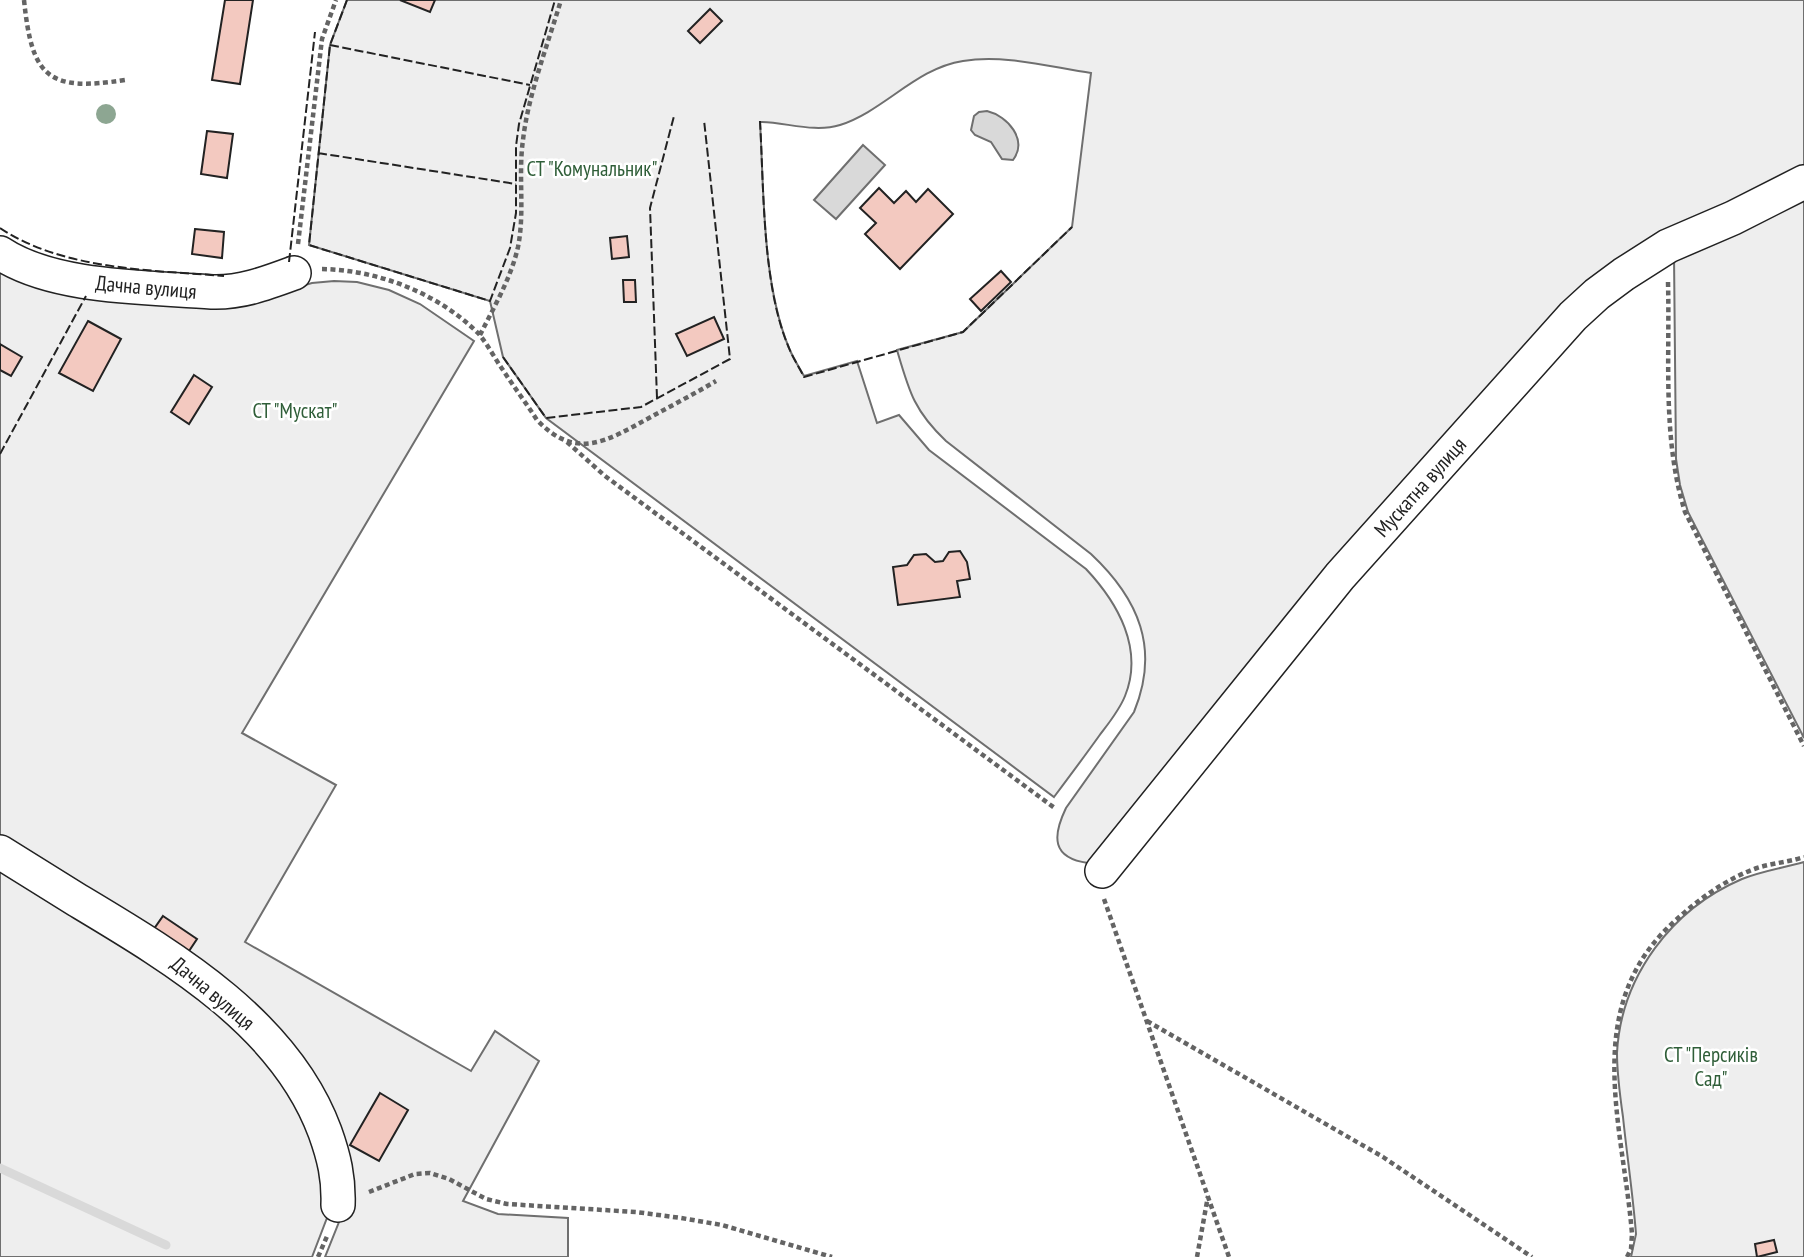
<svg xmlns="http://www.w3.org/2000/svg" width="1804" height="1257" viewBox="0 0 1804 1257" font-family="'PT Sans Narrow',sans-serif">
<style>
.green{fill:#eee;stroke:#6f6f6f;stroke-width:2}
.water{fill:#d9d9d9;stroke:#6f6f6f;stroke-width:2}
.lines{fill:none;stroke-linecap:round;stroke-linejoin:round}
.stream{stroke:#d9d9d9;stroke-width:9}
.building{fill:#f3c9c0;stroke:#222;stroke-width:2}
.minor-casing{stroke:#222;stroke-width:36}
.path{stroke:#646464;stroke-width:4.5;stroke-dasharray:5 3.5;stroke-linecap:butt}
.minor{stroke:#fff;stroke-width:33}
.fence{stroke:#222;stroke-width:2;stroke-dasharray:9 3.5;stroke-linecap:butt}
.tree{fill:#8da692}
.labels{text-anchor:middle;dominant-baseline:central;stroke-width:5;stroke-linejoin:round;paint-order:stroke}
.park-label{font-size:21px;fill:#2f5e38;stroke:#fff}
.street-label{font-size:21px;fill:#222;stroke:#fff}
</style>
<rect width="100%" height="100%" fill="#fff"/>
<path class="green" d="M 347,0 L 1804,0 L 1804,172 L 1640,253 L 1088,863 C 1052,858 1052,837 1066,808 L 1134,712 C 1160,649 1139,599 1091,554 L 946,441 C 914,411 909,391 897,350 L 963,332 L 1072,227 L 1091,73 C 1050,67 1004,54 963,61 C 916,68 884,111 840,125 C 814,133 785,122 760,122 C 764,191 762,283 789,348 C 793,358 799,367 804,376 L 857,361 L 877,423 L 899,415 L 929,450 L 1086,569 C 1118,603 1144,649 1125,696 C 1119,711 1108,724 1099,736 C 1084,757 1069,777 1054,797 L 546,418 L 503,357 L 490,301 L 309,245 L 330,45 Z
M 1804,192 L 1804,738 L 1688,512 L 1680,485 L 1676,459 L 1674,255 Z
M 0,265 L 233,306 L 312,283 L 334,281 L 357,282 L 389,290 L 420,304 L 474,341 L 242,733 L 336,785 L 245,942 L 471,1071 L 495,1031 L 539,1061 L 463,1201 L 498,1214 L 568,1218 L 568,1257 L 325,1257 L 341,1217 L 304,1079 L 0,845 Z
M 0,861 L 142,944 L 297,1084 L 330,1210 L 312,1257 L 0,1257 Z
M 1804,862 L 1804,1257 L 1631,1257 L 1636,1234 C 1633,1195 1627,1156 1623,1117 C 1620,1096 1617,1074 1617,1053 C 1621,976 1672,909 1742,879 C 1762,871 1783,868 1804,862 Z"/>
<path class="water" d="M 987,111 C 1008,116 1028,140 1013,160 L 1002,159 L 991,142 L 975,135 L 971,130 L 974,116 L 979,112 Z
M 863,145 L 885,165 L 836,219 L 814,200 Z"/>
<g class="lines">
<path class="stream" d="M 0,1168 L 166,1245"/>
</g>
<path class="building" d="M 225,0 L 253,0 L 240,84 L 212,80 Z
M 400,0 L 435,0 L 430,12 Z
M 710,9 L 722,21 L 700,43 L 688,31 Z
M 207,131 L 233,134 L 227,178 L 201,174 Z
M 879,188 L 894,203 L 906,191 L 916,202 L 928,189 L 953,214 L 900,269 L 865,234 L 876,223 L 860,208 Z
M 195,229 L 224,232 L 222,258 L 192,254 Z
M 627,236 L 629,257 L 612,259 L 610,238 Z
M 1001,271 L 1011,282 L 981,311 L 970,299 Z
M 623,280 L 635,280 L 636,302 L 624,302 Z
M 714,317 L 724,339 L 687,356 L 676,334 Z
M 88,321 L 121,339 L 93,391 L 59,373 Z
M 0,344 L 22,357 L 11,376 L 0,370 Z
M 194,375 L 212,387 L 189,424 L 171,412 Z
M 960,551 L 967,562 L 970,579 L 957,581 L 960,597 L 898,605 L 893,567 L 907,565 L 914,555 L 926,554 L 935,562 L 943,561 L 949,552 Z
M 163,916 L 197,939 L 183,960 L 149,936 Z
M 380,1093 L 408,1110 L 379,1161 L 350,1145 Z
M 1774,1240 L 1777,1252 L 1757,1257 L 1755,1244 Z"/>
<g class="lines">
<g class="minor-casing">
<path id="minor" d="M 0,253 C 54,289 149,287 212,292 C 241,293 267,283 294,273
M 0,852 C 26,868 51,884 77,900 C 172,957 285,1023 325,1132 C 334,1157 339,1178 338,1205
M 1102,871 L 1340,576 L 1573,316 L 1597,294 L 1624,274 L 1668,246 L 1733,218 L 1804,182"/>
</g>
<path class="path" d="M 24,0 C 32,77 47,92 125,80
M 298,244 L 322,39 L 336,0
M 322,269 C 378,270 438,293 479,334 C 488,345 495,359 503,370 C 514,387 526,403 537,420 C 576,461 607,441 649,418 C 671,406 694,394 716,381
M 1668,282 C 1670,358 1662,439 1685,512 L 1804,746
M 480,335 C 494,307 511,278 518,247 C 525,212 518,175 523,140 C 528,95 548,44 561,0
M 567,442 L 605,476 L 1056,809
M 1104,899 L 1229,1257
M 1147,1021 L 1383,1157 L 1532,1257
M 369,1192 L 415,1174 L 430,1173 L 449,1179 L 486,1199 L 507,1204 L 636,1212 L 681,1218 L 722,1225 L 832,1257
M 318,1257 L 328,1234
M 1197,1257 L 1208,1196
M 1627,1257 L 1631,1249 L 1632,1234 C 1623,1123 1579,1005 1677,919 C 1700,898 1728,878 1757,868 C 1773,863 1789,862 1804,857"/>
<use href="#minor" class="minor"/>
<path class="fence" d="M 347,0 L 330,45 L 309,245 L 490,301 L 510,248 L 516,213 L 516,146 L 519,124 L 555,0
M 330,45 L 530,85
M 760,121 C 764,189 762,286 789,348 C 793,358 799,367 804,377 L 963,332 L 1072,227
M 318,153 L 516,184
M 0,228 C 63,270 151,270 224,276
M 289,262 L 315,32
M 503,357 L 546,418 L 641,407 L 730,359 L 704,120
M 657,398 L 650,208 L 674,116
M 0,454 L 86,296"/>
</g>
<circle class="tree" cx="106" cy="114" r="10"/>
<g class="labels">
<g class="park-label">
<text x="592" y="168">СТ "Комунальник"</text>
<text x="295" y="410">СТ "Мускат"</text>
<text x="1711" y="1054">СТ "Персиків<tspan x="1711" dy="24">Сад"</tspan></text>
</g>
<g class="street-label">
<text transform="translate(146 287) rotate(5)">Дачна вулиця</text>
<text transform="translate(1420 487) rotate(-48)">Мускатна вулиця</text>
<text transform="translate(213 993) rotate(40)">Дачна вулиця</text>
</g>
</g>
</svg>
